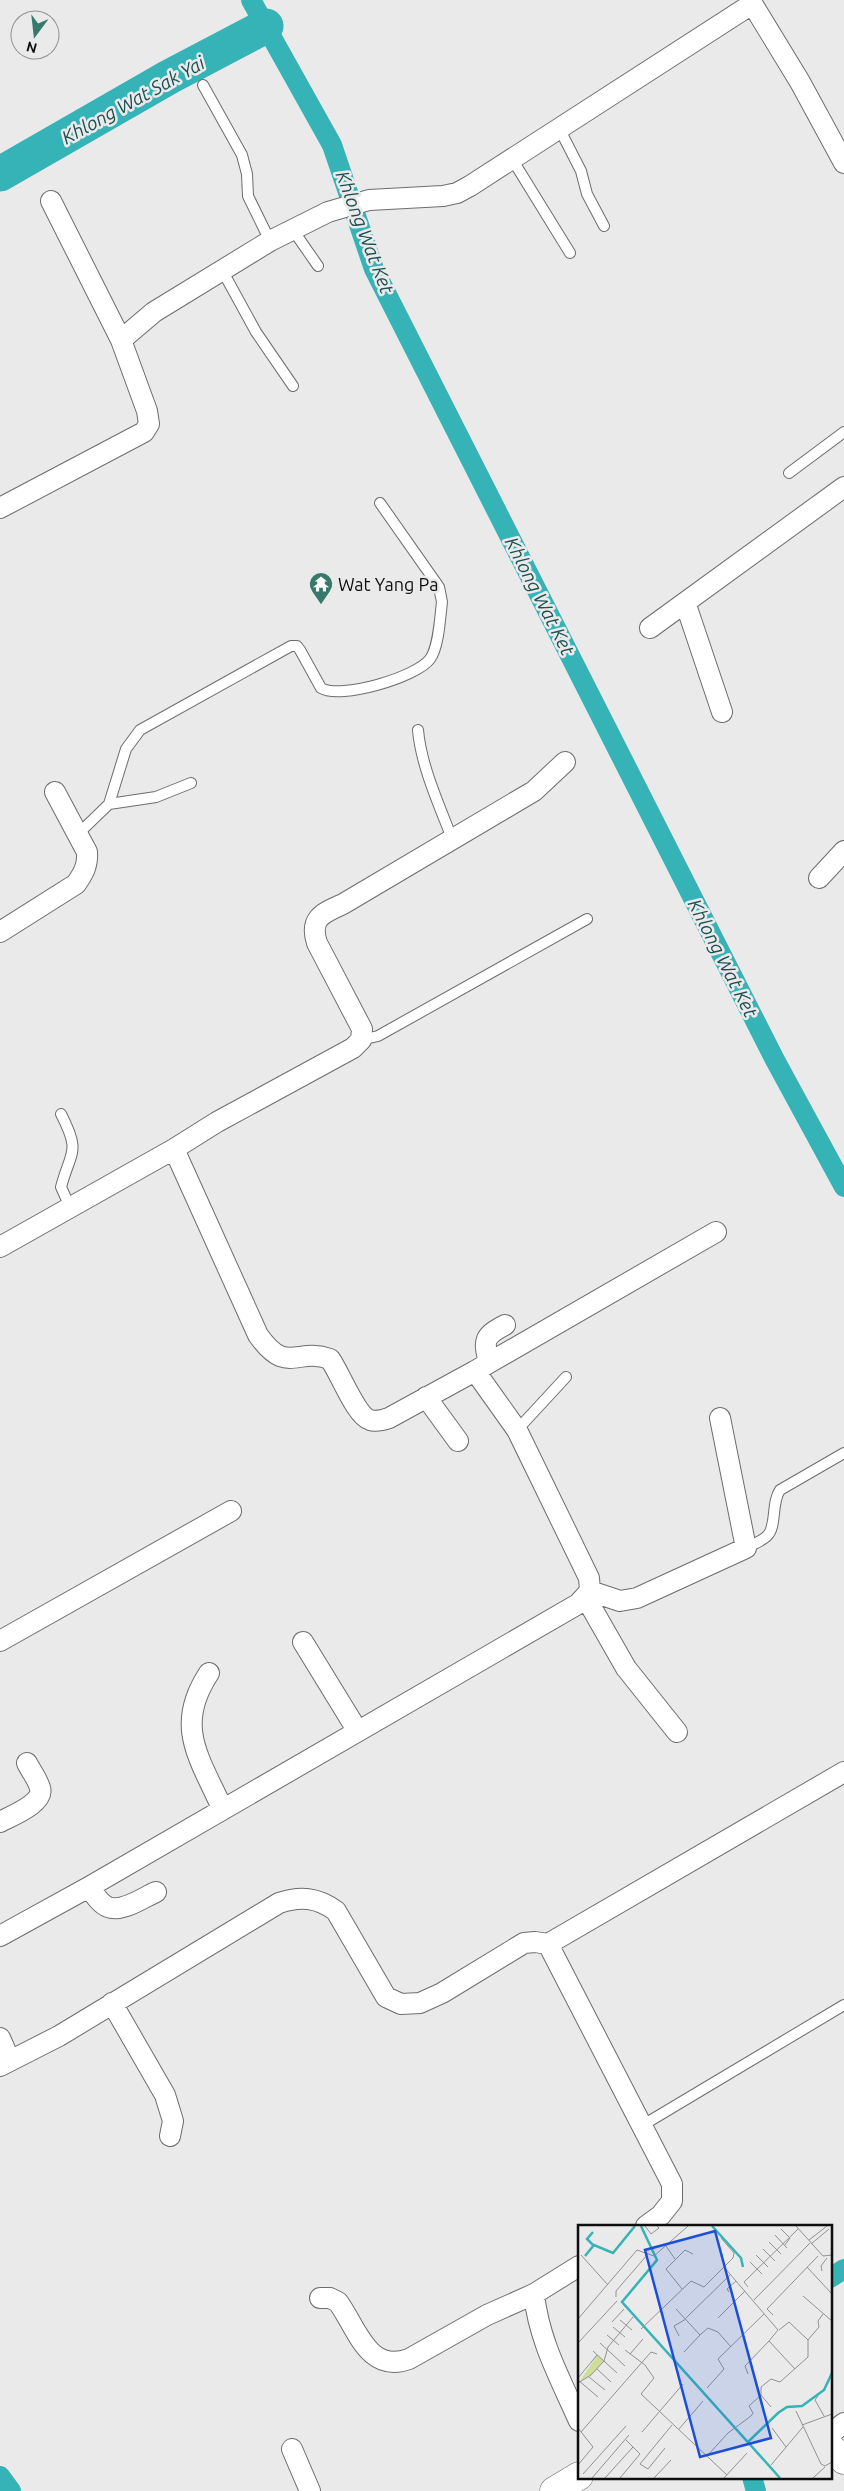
<svg xmlns="http://www.w3.org/2000/svg" width="844" height="2491" viewBox="0 0 844 2491" font-family="Ubuntu,sans-serif">
<style>
.lines{fill:none;stroke-linecap:round;stroke-linejoin:round}
.canal{stroke:#35b3b7;stroke-width:20}
.river{stroke:#35b3b7;stroke-width:35}
.lane-casing{stroke:#6d6d6f;stroke-width:12}
.street-casing{stroke:#6d6d6f;stroke-width:22}
.secondary-casing{stroke:#6d6d6f;stroke-width:29}
.lane{stroke:#fff;stroke-width:10}
.street{stroke:#fff;stroke-width:20}
.secondary{stroke:#fff;stroke-width:28}
.labels{text-anchor:middle;dominant-baseline:central;stroke-width:5;stroke-linejoin:round;paint-order:stroke}
.poi-label{font-size:18px;fill:#0e0e0e;stroke:#eaeaeb;text-anchor:start}
.water-label{font-size:19px;font-style:italic;fill:#1b4f51;stroke:#eaeaeb}
.inset-river{fill:none;stroke:#35b3b7;stroke-width:2.5}
.inset-road{fill:none;stroke:#929293;stroke-width:1}
.view{fill:#1d4ed8;fill-opacity:0.15;stroke:#1d4ed8;stroke-width:2.5}
.inset-edge{fill:none;stroke:#0e0e0e;stroke-width:2.5}
</style>
<rect width="100%" height="100%" fill="#eaeaeb"/>
<g class="lines">
<path class="canal" d="M 251,0 L 332,145 L 374,269 L 775,1060 L 844,1187
M 830,2278 L 844,2269
M 0,2476 L 11,2491
M 752,2477 L 756,2491"/>
<path class="river" d="M 0,174 L 169,77 L 266,26"/>
<g class="lane-casing">
<path id="lane" d="M 203,85 L 242,155 L 247,174 L 248,196 L 270,241
M 559,128 L 581,171 L 587,194 L 604,226
M 512,159 L 570,253
M 293,230 L 318,266
M 222,270 L 256,332 L 293,386
M 789,473 L 844,432
M 418,730 C 421,766 440,807 453,841
M 109,804 L 156,797 L 191,783
M 78,834 L 109,804 L 126,749 L 140,730 L 291,646 L 297,646 L 300,650 L 321,688 C 340,700 417,677 430,659 C 439,647 440,617 442,602 L 439,587 L 380,503
M 361,1040 L 378,1036 L 587,919
M 61,1114 C 81,1153 71,1150 61,1187 L 70,1207
M 517,1430 L 566,1377
M 746,1548 C 752,1545 762,1541 767,1536 C 777,1527 771,1503 780,1490 L 844,1453
M 643,2125 L 844,2005"/>
</g>
<g class="street-casing">
<path id="street" d="M 750,0 L 800,82 L 844,163
M 51,201 L 121,340
M 0,508 L 144,432 L 149,424 L 147,411 L 121,340 L 154,312 L 270,241 L 328,212 L 369,200 L 443,196 L 457,193 L 470,186 L 752,4
M 686,605 L 722,712
M 650,628 L 844,487
M 819,878 L 844,851
M 0,932 L 76,884 C 83,874 88,866 87,852 L 55,792
M 0,1247 L 174,1149 L 217,1122 L 353,1048 L 361,1040 L 362,1029 L 317,943 C 309,918 323,913 343,904 L 534,791 L 565,762
M 489,1362 C 483,1340 484,1336 505,1325
M 475,1371 L 716,1232
M 426,1397 L 458,1441
M 590,1591 L 620,1601 L 637,1598 L 746,1548 L 720,1418
M 586,1598 L 626,1668 L 677,1732
M 0,1641 L 231,1511
M 303,1642 L 357,1730
M 209,1673 C 174,1726 199,1757 222,1808
M 0,1822 C 11,1816 45,1803 40,1788 C 38,1780 31,1771 27,1763
M 89,1887 C 94,1894 100,1904 108,1907 C 122,1913 144,1897 156,1892
M 0,1936 L 89,1887 L 578,1604 L 590,1591 L 589,1578 L 517,1430 L 475,1371 L 389,1418 C 383,1420 376,1422 370,1420 C 356,1416 340,1373 330,1359 C 296,1347 287,1376 258,1335 L 174,1149
M 548,1944 L 672,2184 L 672,2201 L 661,2215 L 646,2226
M 112,2003 L 165,2095 L 173,2121 L 170,2136
M 0,2038 L 10,2061
M 0,2066 L 59,2036 L 279,1903 C 300,1896 317,1897 336,1911 L 386,1997 L 401,2004 L 420,2003 L 442,1993 L 524,1943 L 535,1942 L 548,1944 L 844,1772
M 534,2294 C 539,2341 560,2378 579,2421
M 320,2298 L 330,2298 L 338,2302 C 357,2328 368,2374 409,2359 L 487,2315 L 534,2294 L 579,2266
M 830,2434 L 844,2423
M 292,2449 L 310,2491"/>
</g>
<g class="secondary-casing">
<path id="secondary" d="M 830,2447 L 844,2460
M 554,2491 L 579,2476"/>
</g>
<use href="#lane" class="lane"/>
<use href="#street" class="street"/>
<use href="#secondary" class="secondary"/>
</g>
<defs>
<g id="temple-pin" transform="scale(1.25)"><path d="M0 17L-7.5 6A9.5 9.5 0 1 1 7.5 6Z" fill="#377a6c" stroke="#eaeaeb"/><path d="M0-6L5-2H3V0L6.5 2.5H4V6H1.5V3h-3V6H-4V2.5H-6.5L-3 0V-2H-5Z" fill="#fff"/></g>
</defs>
<g fill-rule="evenodd">
<use href="#temple-pin" x="321" y="584"/>
</g>
<g class="labels">
<g class="poi-label">
<text x="338" y="584">Wat Yang Pa</text>
</g>
<g class="water-label">
<text transform="translate(133 100) rotate(-29)">Khlong Wat Sak Yai</text>
<text transform="translate(365 232) rotate(69)">Khlong Wat Ket</text>
<text transform="translate(540 596) rotate(63)">Khlong Wat Ket</text>
<text transform="translate(723 958) rotate(63)">Khlong Wat Ket</text>
</g>
</g>
<g transform="translate(578 2225)">
<rect width="254" height="254" fill="#eaeaeb"/>
<path d="M 19,130 L 26,136 L 13,150 L 2,156 Z" fill="#cfdd9a"/>
<path class="inset-river" d="M 63,1 L 79,35 L 44,77 L 202,253M 134,1 L 163,33 L 165,42M 15,7 L 9,14 L 16,21M 7,31 L 16,20 L 35,28 L 57,1M 170,217 L 200,188 L 209,182 L 224,181 L 246,165 L 254,148"/>
<path class="inset-road" d="M 67,1 L 73,9 L 81,3 L 79,1M 218,1 L 245,31 L 254,30M 203,4 L 212,13 L 207,20M 197,10 L 209,23M 231,15 L 249,1M 191,17 L 203,29M 233,19 L 251,4M 88,21 L 97,34M 185,24 L 197,36M 3,30 L 30,60M 178,30 L 190,42M 172,37 L 184,49M 146,42 L 200,105 L 191,116 L 217,144M 229,42 L 254,69M 244,46 L 243,41 L 249,33M 170,62 L 166,57 L 220,4M 104,64 L 88,44 L 107,25 L 115,29M 151,67 L 149,64 L 158,56M 225,71 L 254,96M 38,72 L 38,66 L 70,29M 176,75 L 232,18M 98,84 L 122,110 L 130,103 L 140,107 L 153,122M 195,90 L 189,84 L 240,31M 108,93 L 152,50M 140,93 L 167,66M 0,94 L 59,25 L 76,31 L 110,1M 42,95 L 54,105M 34,97 L 46,84M 35,102 L 47,112M 63,104 L 113,56 L 126,62 L 155,33 L 156,28 L 143,13M 201,105 L 211,97 L 230,115M 29,110 L 41,120M 101,111 L 96,101 L 108,94M 0,118 L 39,76M 22,118 L 47,141M 47,125 L 67,140 L 76,153 L 63,169 L 149,250M 15,126 L 39,148M 106,127 L 122,110M 52,129 L 65,114M 19,144 L 33,157M 170,149 L 167,141 L 191,116M 11,152 L 27,165M 0,153 L 19,130M 0,155 L 20,172M 0,158 L 13,150 L 26,136 L 30,122 L 55,92M 129,163 L 146,144 L 140,134 L 186,89M 183,170 L 193,182M 240,171 L 237,175 L 246,191M 218,186 L 243,239 L 247,241 L 254,237M 224,200 L 254,189M 0,203 L 15,222 L 0,240M 194,203 L 208,222M 101,204 L 125,176M 3,207 L 73,127 L 79,129M 64,207 L 105,159M 87,223 L 70,244 L 62,239 L 94,200M 130,230 L 150,208 L 173,191 L 175,188 L 171,181 L 183,170 L 183,162 L 193,154 L 202,157 L 230,132 L 230,115 L 241,102 L 240,96 L 245,89M 193,240 L 225,202M 5,249 L 48,201M 14,253 L 51,210M 27,253 L 55,222M 42,253 L 62,229 L 48,215M 76,253 L 93,235M 146,253 L 169,228M 235,253 L 247,242"/>
<path class="view" d="M 137,6 L 193,213 L 122,232 L 67,25 Z"/>
<rect width="254" height="254" class="inset-edge"/>
</g>
<g transform="translate(35 35) rotate(195)"><circle r="24" fill="#eaeaeb" stroke="#929293"/>
<path d="M0-4L9 19L0 12L-9 19Z" fill="#377a6c"/>
<text y="-8" font-size="14" font-weight="bold" text-anchor="middle" fill="#0e0e0e">N</text>
</g>
</svg>
